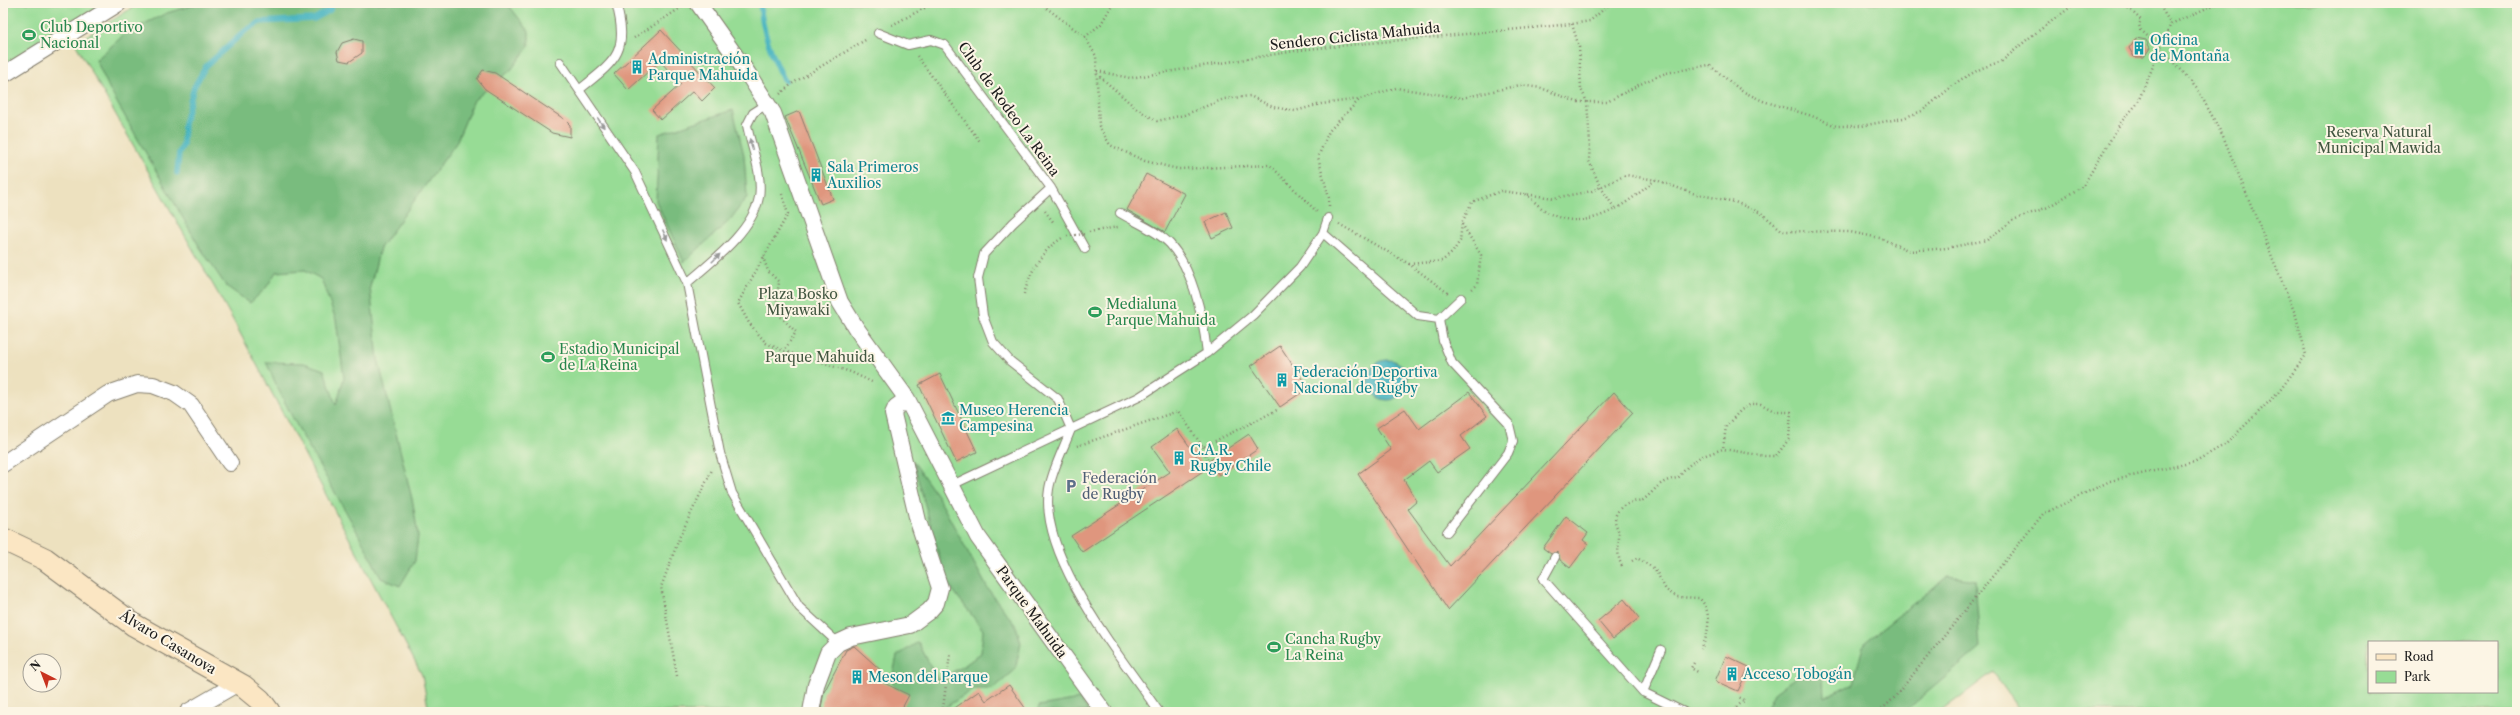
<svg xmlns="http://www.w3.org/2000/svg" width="2520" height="715" viewBox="0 0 2520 715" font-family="'Libre Caslon Text',serif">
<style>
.green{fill:#97dc95;stroke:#5a7c58;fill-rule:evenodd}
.forest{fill:#79bc7e;stroke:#4a6c4d}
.water{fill:#45b3c0;stroke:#30686e}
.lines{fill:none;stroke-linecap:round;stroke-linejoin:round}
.stream{stroke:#45b3c0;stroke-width:5.5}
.building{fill:#df967e}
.lane-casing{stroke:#847e6e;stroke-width:10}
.street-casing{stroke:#847e6e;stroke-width:18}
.secondary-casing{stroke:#847e6e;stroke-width:24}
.path{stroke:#847e6e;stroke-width:2.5;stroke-dasharray:1 3;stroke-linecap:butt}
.lane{stroke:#fff;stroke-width:8}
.street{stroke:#fff;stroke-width:16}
.secondary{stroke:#fbe6c3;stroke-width:22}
.path-bridge{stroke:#847e6e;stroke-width:2.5;stroke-dasharray:1 3;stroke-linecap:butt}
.oneway{fill:#999}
.labels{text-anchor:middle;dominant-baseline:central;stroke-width:4;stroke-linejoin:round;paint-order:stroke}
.leisure-label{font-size:14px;fill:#27864d;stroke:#fcf5e5;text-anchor:start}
.street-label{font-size:14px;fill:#1c1c1c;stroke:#fcf5e5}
.culture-label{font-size:14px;fill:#0d838f;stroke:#fcf5e5;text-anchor:start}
.park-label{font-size:14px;fill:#415640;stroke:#fcf5e5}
.service-label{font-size:14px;fill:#4e5e75;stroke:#fcf5e5;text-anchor:start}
</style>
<rect width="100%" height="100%" fill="#fcf5e5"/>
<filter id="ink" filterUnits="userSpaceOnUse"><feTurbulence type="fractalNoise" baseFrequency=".025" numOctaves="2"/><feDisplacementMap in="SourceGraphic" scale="8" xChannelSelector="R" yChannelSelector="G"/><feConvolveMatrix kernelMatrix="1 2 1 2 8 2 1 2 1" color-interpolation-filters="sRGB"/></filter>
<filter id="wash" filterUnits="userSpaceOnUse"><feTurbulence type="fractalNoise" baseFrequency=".012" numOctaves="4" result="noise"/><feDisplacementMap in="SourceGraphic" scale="16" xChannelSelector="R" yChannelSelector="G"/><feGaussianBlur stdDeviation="0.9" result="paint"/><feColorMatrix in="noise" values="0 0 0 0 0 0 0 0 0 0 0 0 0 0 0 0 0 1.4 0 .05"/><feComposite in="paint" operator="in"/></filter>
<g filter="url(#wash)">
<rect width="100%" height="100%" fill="#ede1bf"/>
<path class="green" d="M 3,3 L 106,3 L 3,67 Z
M 140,3 L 2517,3 L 2517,712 L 2021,712 L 1993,672 L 1940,712 L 429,712 L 422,675 L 232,318 L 75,43 ZM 2369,642 L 2497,642 L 2497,692 L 2369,692 Z"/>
<path class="forest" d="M 200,3 L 507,3 L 529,31 L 529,46 L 511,70 L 474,100 L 456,143 L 380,248 L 370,287 L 378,359 L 413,503 L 418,536 L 415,561 L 400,586 L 381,578 C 346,504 298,438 266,362 L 304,363 L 324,370 L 336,405 L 344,378 L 336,320 L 321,279 L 305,270 L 276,272 L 266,288 L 250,303 L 226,286 L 199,246 L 111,92 L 96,60 L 127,32 L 167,13 Z
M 733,110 L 744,155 L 747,197 L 730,220 L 684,262 L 656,201 L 659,134 Z
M 913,461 L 938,497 L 988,589 L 1016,626 L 1021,643 L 1015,670 L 993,689 L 974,689 L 938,712 L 894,712 L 897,703 L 892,679 L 897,656 L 918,642 L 938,680 L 965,665 L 981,653 L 983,630 L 946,581 Z
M 1948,576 L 1975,580 L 1980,648 L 1904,712 L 1765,712 L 1774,693 L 1797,676 L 1823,677 L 1824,697 L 1853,683 L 1864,643 Z
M 1080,699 L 1089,712 L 1037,712 L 1039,706 Z"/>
<path class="water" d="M1368 380a20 20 0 1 1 40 0a20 20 0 1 1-40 0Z"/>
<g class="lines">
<path class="stream" d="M 760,3 C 762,31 772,57 785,81
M 177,173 L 179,153 L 183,145 L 184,124 L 194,87 L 206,66 L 245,31 L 260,22 L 314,19 L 330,10 L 333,3"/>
</g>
<g id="blocks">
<path class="building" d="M 661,30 L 715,88 L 702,101 L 693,91 L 661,120 L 652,110 L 681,84 L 660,61 L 628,90 L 614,74 Z
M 2136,38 L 2146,40 L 2150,48 L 2144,57 L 2134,57 L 2129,48 Z
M 354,39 L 362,41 L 362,53 L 349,62 L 339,60 L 337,52 L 342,43 Z
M 483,70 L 495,73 L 564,119 L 570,125 L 570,137 L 552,133 L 485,89 L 477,79 Z
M 799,111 L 833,199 L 821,204 L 785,117 Z
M 1146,174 L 1185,194 L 1165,232 L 1127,210 Z
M 1226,212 L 1233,228 L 1212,238 L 1205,222 Z
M 1280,346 L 1308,388 L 1280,407 L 1251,366 Z
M 940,374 L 977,452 L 956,462 L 919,385 Z
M 1469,392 L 1487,416 L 1461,436 L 1470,449 L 1437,472 L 1429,461 L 1404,480 L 1417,501 L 1408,509 L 1450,566 L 1614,392 L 1633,413 L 1448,610 L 1358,474 L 1391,450 L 1377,428 L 1405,409 L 1419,429 Z
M 1177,429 L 1206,469 L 1082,552 L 1071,536 L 1170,472 L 1152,447 Z
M 1249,434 L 1258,449 L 1219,475 L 1209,461 Z
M 1566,516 L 1588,533 L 1583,540 L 1588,544 L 1570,568 L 1560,560 L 1558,552 L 1551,554 L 1543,548 Z
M 1624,599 L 1639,618 L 1613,639 L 1598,621 Z
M 854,646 L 884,673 L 880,681 L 909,695 L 900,712 L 830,712 L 821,708 L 824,692 L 846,650 Z
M 1726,656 L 1749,667 L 1738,691 L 1715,681 Z
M 1009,685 L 1028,712 L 949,712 L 979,691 L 986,701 Z"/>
</g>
</g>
<g filter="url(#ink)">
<use href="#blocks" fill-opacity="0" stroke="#847e6e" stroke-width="1"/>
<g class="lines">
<g class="lane-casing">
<path id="lane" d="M 878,33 L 908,45 L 931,40 L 945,45 L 1051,188 L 1085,249
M 560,62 L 635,172 L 687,283 L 720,453 L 732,493 L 799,607 L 838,643
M 579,90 C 615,61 630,53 616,3
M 1051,188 L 1013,223 L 984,254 L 978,278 L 983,316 L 993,342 L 1010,361 L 1058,399 L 1071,429 C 1064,448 1052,470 1049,489 C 1038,557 1122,658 1159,712
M 1120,213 C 1135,222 1158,231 1170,244 C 1194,271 1203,318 1207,353
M 1323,233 L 1418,316 L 1439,319 L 1461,298
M 687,283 C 711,262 753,231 759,197 C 763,174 751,147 747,125 L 753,113 L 767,104
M 1439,319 L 1443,341 L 1452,363 L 1509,424 L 1513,441 L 1508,453 L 1447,532
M 952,485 L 1139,397 L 1207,353 L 1253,315 L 1300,267 L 1323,233 L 1328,218
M 1555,557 L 1543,579 L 1643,692
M 1661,650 L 1643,692 L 1684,712"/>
</g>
<g class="street-casing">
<path id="street" d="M 698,3 L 748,74 L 773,113 L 840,302 L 856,328 L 907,399 L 978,537 L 1104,712
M 3,75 L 119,3
M 3,464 L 108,394 L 137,384 L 153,385 L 174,393 L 191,405 L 230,463
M 188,712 L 238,683
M 811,712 L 816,685 L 828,653 L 838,643 L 851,637 L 910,625 L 929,611 L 936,603 L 940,588 L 918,521 L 893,414 L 896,407 L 907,399"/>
</g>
<g class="secondary-casing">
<path id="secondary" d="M 3,539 L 45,559 L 134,625 L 243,686 L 260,700 L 269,712"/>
</g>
<path class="path" d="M 1040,3 L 1085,37 L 1096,56 L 1099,126 L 1110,145 L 1145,161 L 1178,169 L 1270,165 L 1317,212
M 1880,3 L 1890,5 L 1893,3
M 2158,3 L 2171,24
M 1572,24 L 1579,47 L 1581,89 L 1587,102 L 1590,143 L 1589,161 L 1600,186 L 1615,209
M 2171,24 L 2218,3
M 892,25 L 934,3
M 1085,37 L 1101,24 L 1113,3
M 634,38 L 682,7
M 917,56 L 981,143
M 1097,71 L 1130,78 L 1307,49 L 1572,24 L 1590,21 L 1611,3
M 1097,74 L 1137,109 L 1157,121 L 1184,115 L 1224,99 L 1250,96 L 1273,107 L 1295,111 L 1321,104 L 1360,99 L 1396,88 L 1462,98 L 1520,85 L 1541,88 L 1577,102 L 1607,102 L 1644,82 L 1666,73 L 1709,65 L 1742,91 L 1763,101 L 1812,116 L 1836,126 L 1861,126 L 1903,118 L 1922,111 L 1960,80 L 1982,68 L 2002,61 L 2029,38 L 2076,3
M 780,94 L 793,83 L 867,39
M 782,194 L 788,214 L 738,303 L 749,323 L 766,343 L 784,351 L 851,372 L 874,383
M 1526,194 C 1534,201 1543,211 1553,215 C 1591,232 1628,203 1655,180
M 1329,206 L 1329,198 L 1318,157 L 1329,131 L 1360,99
M 1045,211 L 1054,223
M 1339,224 L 1409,264 L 1448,293
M 1462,224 L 1481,255 L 1477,285 L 1471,290
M 1089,232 L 1118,227
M 763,257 L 768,271 L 779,282 L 775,311 L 796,332 L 784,351
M 1409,264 L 1442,261 L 1452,253 L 1460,241 L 1462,223 L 1472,202 L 1501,191 L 1554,198 L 1592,191 L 1626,175 L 1656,180 L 1692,193 L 1735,202 L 1761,213 L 1783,231 L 1850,232 L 1880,238 L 1910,251 L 1947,248 L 1987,240 L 2013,220 L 2048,207 L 2083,186 L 2121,122 L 2137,104 L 2171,24
M 1024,294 C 1031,270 1042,249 1064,237
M 1077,446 L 1178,411 L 1203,447 L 1277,410
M 1203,447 L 1210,467
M 1632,561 L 1637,558 L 1655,569 L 1666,590 L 1677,597 L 1699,598 C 1713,611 1709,634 1701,649
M 1622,566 C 1616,555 1619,546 1619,535 C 1619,530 1615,525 1615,520 C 1616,505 1631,502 1643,500 C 1658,489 1657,481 1678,478 L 1688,466 L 1700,457 L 1723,449 L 1765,456 L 1776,456 L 1789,439 L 1791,412 L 1776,412 L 1761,404 L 1751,404 L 1741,410 L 1726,426 L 1723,449
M 1694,663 L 1691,668 L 1698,672
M 677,676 L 661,587 L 680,536 L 712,470
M 943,708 L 950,654
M 1730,712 L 1745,700 L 1738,697
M 1879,712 L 1894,698 L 2043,514 L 2110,481 L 2194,462 L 2226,444 L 2278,393 L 2306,355 L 2296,316 L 2223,136 L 2198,90 L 2177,65 L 2141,30 L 2139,25 L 2141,20 L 2123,3"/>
<use href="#lane" class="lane"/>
<use href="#street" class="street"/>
<use href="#secondary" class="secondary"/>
<path class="path-bridge" d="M 1067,236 L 1085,234"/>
</g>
<defs><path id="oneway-solid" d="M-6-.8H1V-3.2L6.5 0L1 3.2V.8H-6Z"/></defs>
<g class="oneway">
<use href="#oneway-solid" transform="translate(601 123) rotate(56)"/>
<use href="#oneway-solid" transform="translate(751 144) rotate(-104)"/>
<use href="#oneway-solid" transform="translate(665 235) rotate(66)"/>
<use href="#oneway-solid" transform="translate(716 258) rotate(-45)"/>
</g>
</g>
<defs>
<g id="stadium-bare" transform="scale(1.08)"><path d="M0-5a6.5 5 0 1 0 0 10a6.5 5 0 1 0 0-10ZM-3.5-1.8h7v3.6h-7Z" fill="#2e9e5b" stroke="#fcf5e5" stroke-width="2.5" paint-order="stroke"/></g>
<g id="building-bare" transform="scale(1.08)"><path d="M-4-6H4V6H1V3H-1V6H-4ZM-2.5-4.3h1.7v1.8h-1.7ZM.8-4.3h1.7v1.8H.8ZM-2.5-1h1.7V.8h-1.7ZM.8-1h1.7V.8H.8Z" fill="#0f9aa8" stroke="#fcf5e5" stroke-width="2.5" paint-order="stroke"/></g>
<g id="museum-bare" transform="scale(1.08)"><path d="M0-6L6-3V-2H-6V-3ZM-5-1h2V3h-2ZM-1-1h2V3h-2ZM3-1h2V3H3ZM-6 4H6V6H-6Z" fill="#0f9aa8" stroke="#fcf5e5" stroke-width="2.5" paint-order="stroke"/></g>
<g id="parking-bare" transform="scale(1.08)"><path d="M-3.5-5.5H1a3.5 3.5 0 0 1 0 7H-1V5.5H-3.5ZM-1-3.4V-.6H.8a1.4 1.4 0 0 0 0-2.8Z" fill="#5c6f8a" stroke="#fcf5e5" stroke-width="2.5" paint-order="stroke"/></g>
</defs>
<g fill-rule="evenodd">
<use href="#stadium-bare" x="29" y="35"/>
<use href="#building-bare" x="2139" y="48"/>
<use href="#building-bare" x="637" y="67"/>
<use href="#building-bare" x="816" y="175"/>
<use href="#stadium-bare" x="1095" y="312"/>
<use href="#stadium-bare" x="548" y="357"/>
<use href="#building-bare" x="1282" y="380"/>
<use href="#museum-bare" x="948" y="418"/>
<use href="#building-bare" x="1179" y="458"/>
<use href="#parking-bare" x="1071" y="486"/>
<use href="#stadium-bare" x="1274" y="647"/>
<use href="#building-bare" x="1732" y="674"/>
<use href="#building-bare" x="857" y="677"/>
</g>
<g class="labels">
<g class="leisure-label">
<text x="40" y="27">Club Deportivo<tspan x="40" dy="16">Nacional</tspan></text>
<text x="1106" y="304">Medialuna<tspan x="1106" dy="16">Parque Mahuida</tspan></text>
<text x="559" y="349">Estadio Municipal<tspan x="559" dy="16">de La Reina</tspan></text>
<text x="1285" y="639">Cancha Rugby<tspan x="1285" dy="16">La Reina</tspan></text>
</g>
<g class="street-label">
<text transform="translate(1355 36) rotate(-6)">Sendero Ciclista Mahuida</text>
<text transform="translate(1009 109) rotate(54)">Club de Rodeo La Reina</text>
<text transform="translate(1032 612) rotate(54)">Parque Mahuida</text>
<text transform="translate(168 642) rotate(31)">Álvaro Casanova</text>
</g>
<g class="culture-label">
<text x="2150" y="40">Oficina<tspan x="2150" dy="16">de Montaña</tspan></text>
<text x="648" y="59">Administración<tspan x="648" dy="16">Parque Mahuida</tspan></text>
<text x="827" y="167">Sala Primeros<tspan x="827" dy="16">Auxilios</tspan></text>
<text x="1293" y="372">Federación Deportiva<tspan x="1293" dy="16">Nacional de Rugby</tspan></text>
<text x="959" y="410">Museo Herencia<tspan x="959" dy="16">Campesina</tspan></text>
<text x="1190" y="450">C.A.R.<tspan x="1190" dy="16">Rugby Chile</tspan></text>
<text x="1743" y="674">Acceso Tobogán</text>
<text x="868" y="677">Meson del Parque</text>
</g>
<g class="park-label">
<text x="2379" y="132">Reserva Natural<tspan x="2379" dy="16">Municipal Mawida</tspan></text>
<text x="798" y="294">Plaza Bosko<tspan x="798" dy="16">Miyawaki</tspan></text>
<text x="820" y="357">Parque Mahuida</text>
</g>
<g class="service-label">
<text x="1082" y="478">Federación<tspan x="1082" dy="16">de Rugby</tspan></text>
</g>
</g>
<rect width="2520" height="715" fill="none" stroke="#fcf5e5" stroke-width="16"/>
<rect x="2368" y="641" width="130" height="52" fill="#fcf5e5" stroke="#a29e95"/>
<rect x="2376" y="654" width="20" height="6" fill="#fbe6c3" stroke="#a29e95"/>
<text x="2404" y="661" font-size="12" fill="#1c1c1c">Road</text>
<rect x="2376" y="671" width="20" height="12" fill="#97dc95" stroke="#a29e95"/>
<text x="2404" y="681" font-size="12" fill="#1c1c1c">Park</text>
<g transform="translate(42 673) rotate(318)"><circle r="19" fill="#fcf5e5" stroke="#a29e95"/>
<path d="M0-3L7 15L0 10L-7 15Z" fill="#c8321e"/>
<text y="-6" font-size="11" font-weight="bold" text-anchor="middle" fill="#1c1c1c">N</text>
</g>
</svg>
